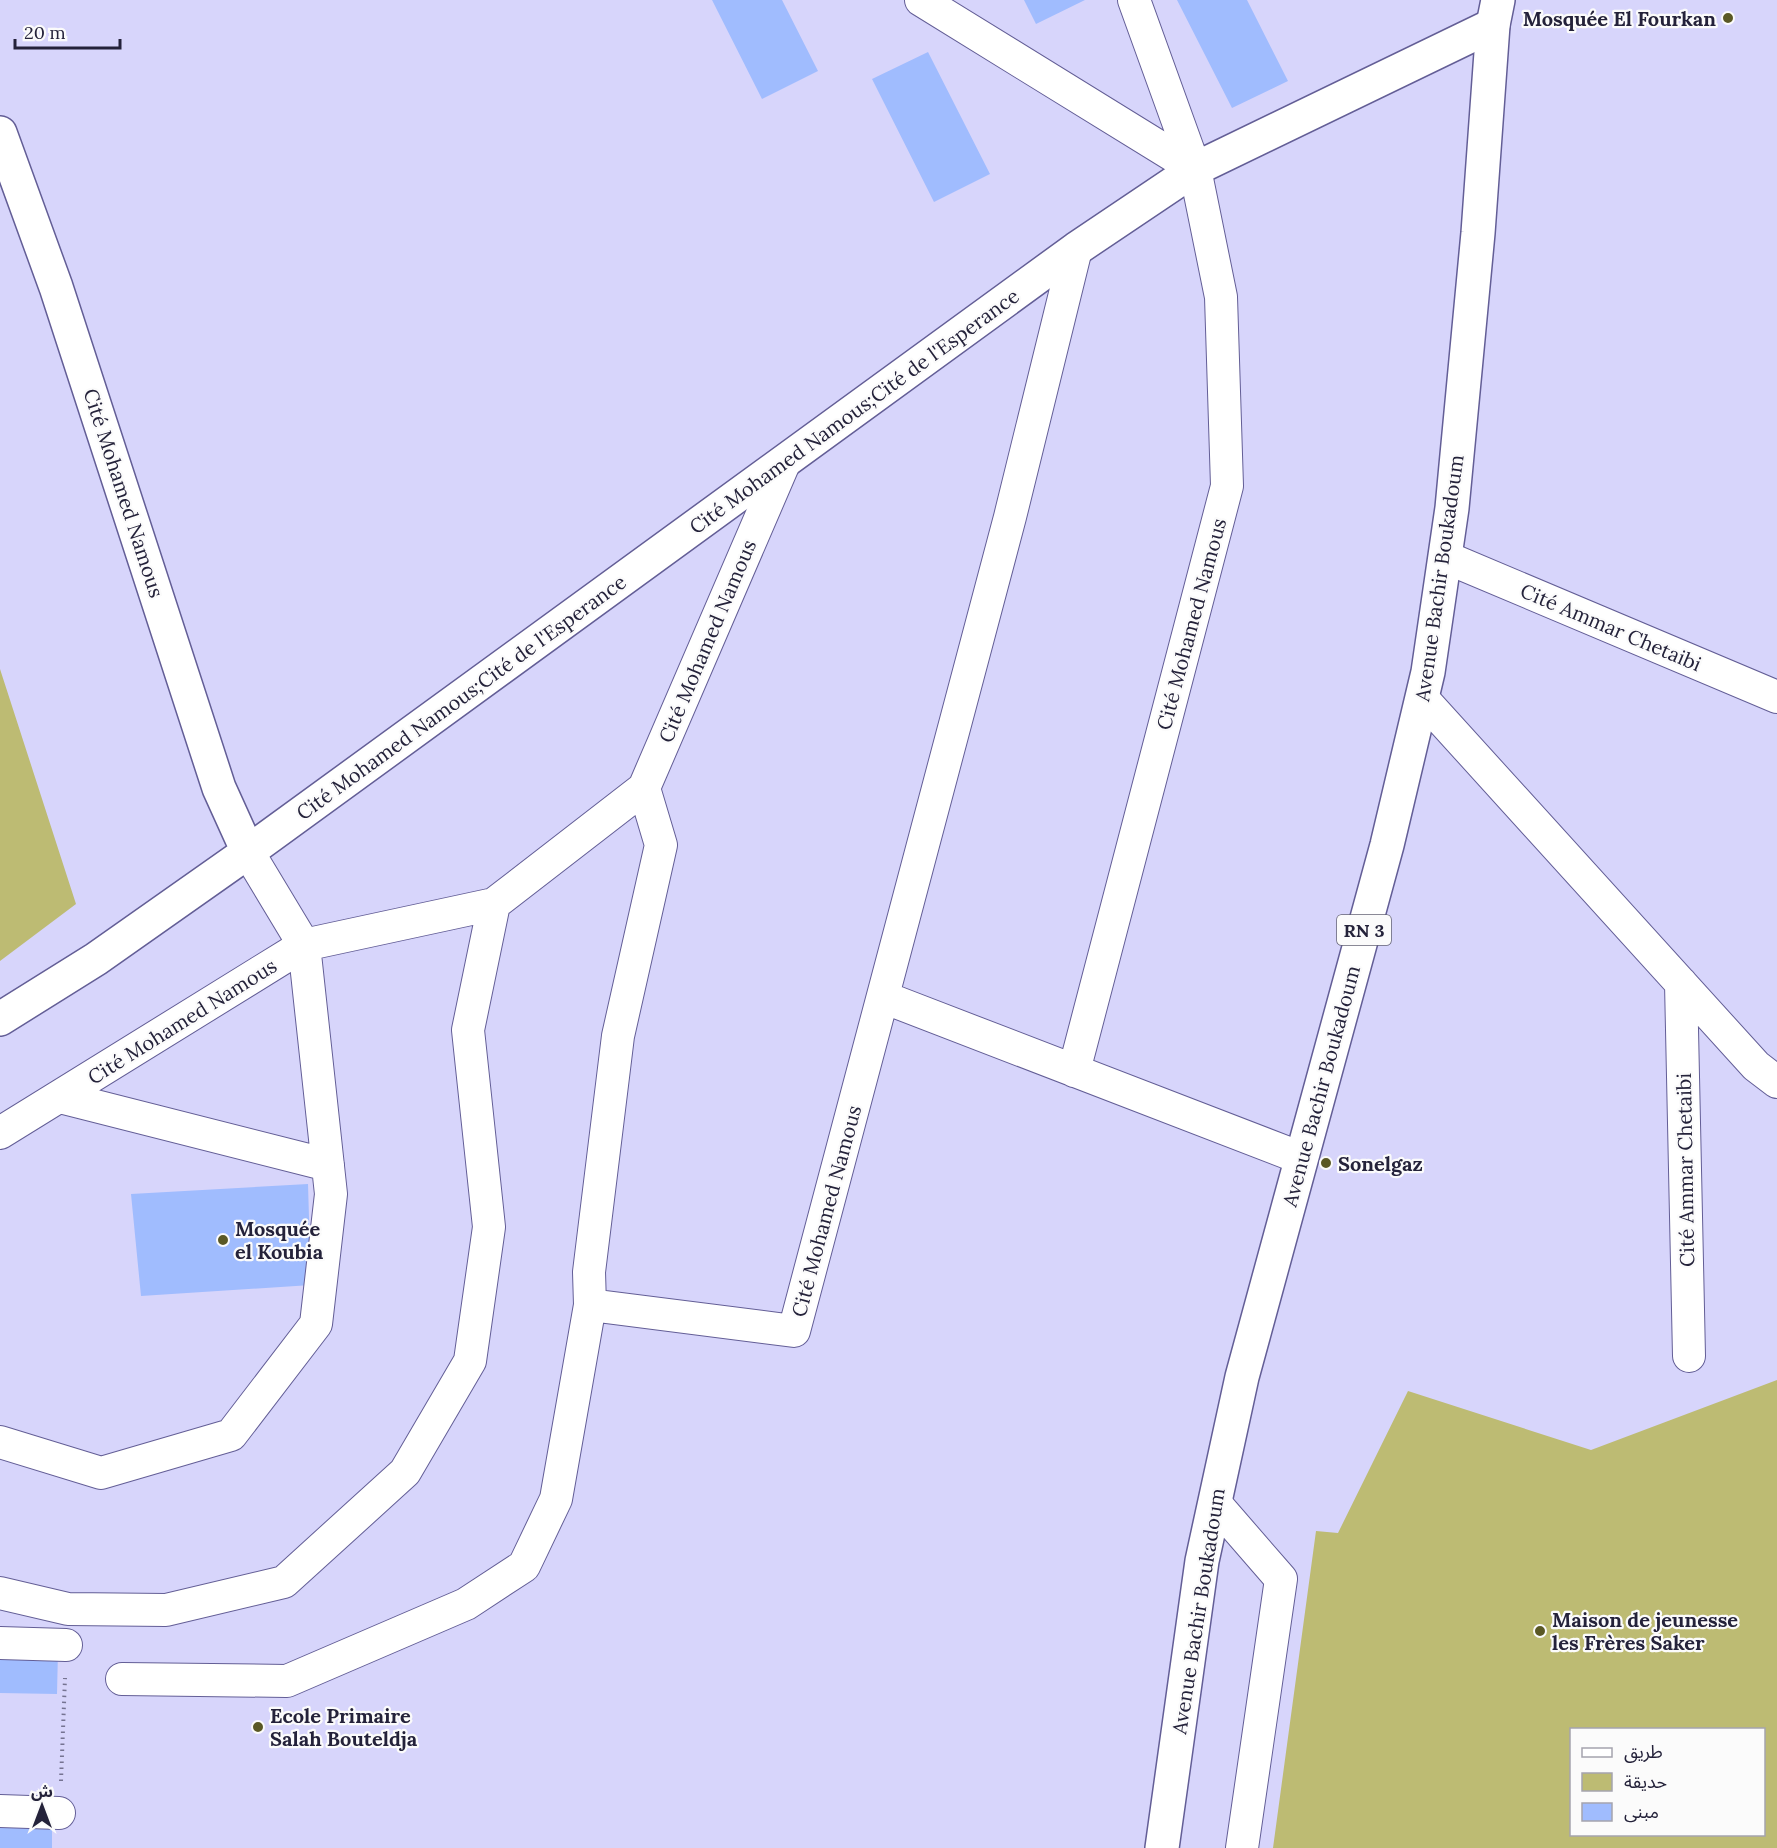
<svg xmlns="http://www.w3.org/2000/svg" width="1777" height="1848" viewBox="0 0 1777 1848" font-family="Lora,'Noto Sans Arabic',serif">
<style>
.green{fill:#bdbb73;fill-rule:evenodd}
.building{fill:#a0bcfe}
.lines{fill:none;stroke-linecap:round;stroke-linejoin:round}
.minor-casing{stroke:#635e96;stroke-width:34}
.tertiary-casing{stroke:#635e96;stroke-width:36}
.secondary-casing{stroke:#635e96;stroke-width:36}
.primary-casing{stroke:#635e96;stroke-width:36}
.path{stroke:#757391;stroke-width:4;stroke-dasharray:1.5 4.5;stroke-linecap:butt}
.minor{stroke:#fff;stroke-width:32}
.tertiary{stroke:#fff;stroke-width:33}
.secondary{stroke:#fff;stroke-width:33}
.primary{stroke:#fff;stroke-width:33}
.poi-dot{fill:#5a5825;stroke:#fbfbfb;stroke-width:2}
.labels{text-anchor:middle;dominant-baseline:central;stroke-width:4.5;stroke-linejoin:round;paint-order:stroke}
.shield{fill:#fbfbfb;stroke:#646374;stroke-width:1.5}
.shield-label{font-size:18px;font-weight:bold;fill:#24223a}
.poi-label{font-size:20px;font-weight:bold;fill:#24223a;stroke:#fbfbfb;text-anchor:start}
.street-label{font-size:20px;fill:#24223a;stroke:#fbfbfb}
</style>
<rect width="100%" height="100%" fill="#d7d5fb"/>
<path class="green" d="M 0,669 L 76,904 L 0,961 Z
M 1777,1380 L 1777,1848 L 1273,1848 L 1316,1531 L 1338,1533 L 1408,1391 L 1591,1450 ZM 1572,1730 L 1764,1730 L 1764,1834 L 1572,1834 Z"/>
<path class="building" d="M 712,0 L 782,0 L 818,71 L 762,99 Z
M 1024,0 L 1085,0 L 1036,24 Z
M 1177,0 L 1247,0 L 1288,81 L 1232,108 Z
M 928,52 L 990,174 L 934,202 L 872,79 Z
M 308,1184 L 311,1285 L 141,1296 L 131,1194 Z
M 0,1648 L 58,1650 L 57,1694 L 0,1693 Z
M 0,1816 L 52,1817 L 52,1848 L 0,1848 Z"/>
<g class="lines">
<g class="minor-casing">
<path id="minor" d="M 921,0 L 1195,169
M 1445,557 L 1777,697
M 1422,698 L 1756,1066 L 1777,1082
M 644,788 L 661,845 L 618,1036 L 589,1272 L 590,1305 L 794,1331 L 1010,517 L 1076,249
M 248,852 L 304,945 L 494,904 L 644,788 L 785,461
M 1681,983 L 1689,1356
M 883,997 L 1301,1158
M 1074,1071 L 1227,486 L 1221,297 L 1195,169 L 1134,0
M 60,1097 L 328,1165
M 0,1133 L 304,945 L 331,1194 L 316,1324 L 231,1435 L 101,1473 L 0,1442
M 1215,1503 L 1281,1579 L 1242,1848
M 0,1593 L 68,1609 L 166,1610 L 284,1582 L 405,1472 L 470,1361 L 489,1227 L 468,1030 L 494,904
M 0,1643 L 66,1645
M 122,1679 L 287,1681 L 466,1604 L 524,1566 L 556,1499 L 590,1305
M 0,1811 L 59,1813"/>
</g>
<g class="tertiary-casing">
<path id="tertiary" d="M 248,852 L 1076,249 L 1195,169 L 1493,25"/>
</g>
<g class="secondary-casing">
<path id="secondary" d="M 0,133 L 56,287 L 219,788 L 248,852 L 96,959 L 0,1019"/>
</g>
<g class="primary-casing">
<path id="primary" d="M 1162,1848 L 1202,1561 L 1242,1377 L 1387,845 L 1428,672 L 1452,508 L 1478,233 L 1493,25 L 1498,0"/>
</g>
<path class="path" d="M 61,1781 L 65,1678"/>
<use href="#minor" class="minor"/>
<use href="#tertiary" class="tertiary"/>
<use href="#secondary" class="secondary"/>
<use href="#primary" class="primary"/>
</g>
<g class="poi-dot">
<circle cx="1728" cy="18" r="6"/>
<circle cx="1326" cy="1163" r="6"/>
<circle cx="223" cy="1240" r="6"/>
<circle cx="1540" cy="1631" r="6"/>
<circle cx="258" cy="1727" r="6"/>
</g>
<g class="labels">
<rect class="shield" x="1337" y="915" width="54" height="30" rx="4.5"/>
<g class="shield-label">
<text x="1364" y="930">RN 3</text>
</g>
<g class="poi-label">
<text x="1716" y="18" text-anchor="end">Mosquée El Fourkan</text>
<text x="1338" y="1163">Sonelgaz</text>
<text x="235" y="1228">Mosquée<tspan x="235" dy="23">el Koubia</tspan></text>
<text x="1552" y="1619">Maison de jeunesse<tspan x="1552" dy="23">les Frères Saker</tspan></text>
<text x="270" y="1715">Ecole Primaire<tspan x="270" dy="23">Salah Bouteldja</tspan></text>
</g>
<g class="street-label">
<text transform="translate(854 411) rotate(-36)">Cité Mohamed Namous;Cité de l'Esperance</text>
<text transform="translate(124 493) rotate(72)">Cité Mohamed Namous</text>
<text transform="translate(1439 578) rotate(-82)">Avenue Bachir Boukadoum</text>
<text transform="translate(1191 624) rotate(-75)">Cité Mohamed Namous</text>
<text transform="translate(1611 627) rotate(23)">Cité Ammar Chetaibi</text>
<text transform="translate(707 641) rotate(-67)">Cité Mohamed Namous</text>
<text transform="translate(461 697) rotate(-36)">Cité Mohamed Namous;Cité de l'Esperance</text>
<text transform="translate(182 1021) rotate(-32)">Cité Mohamed Namous</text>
<text transform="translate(1321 1086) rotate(-75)">Avenue Bachir Boukadoum</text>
<text transform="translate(1685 1170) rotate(-91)">Cité Ammar Chetaibi</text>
<text transform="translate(826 1211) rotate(-75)">Cité Mohamed Namous</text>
<text transform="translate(1198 1611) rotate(-81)">Avenue Bachir Boukadoum</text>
</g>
</g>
<rect x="1570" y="1728" width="195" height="108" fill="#fbfbfb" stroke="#a5a4ae" stroke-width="1.5"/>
<rect x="1582" y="1748" width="30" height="9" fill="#ffffff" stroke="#a5a4ae" stroke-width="1.5"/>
<text x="1624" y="1758" font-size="18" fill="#24223a">طريق</text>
<rect x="1582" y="1773" width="30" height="18" fill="#bdbb73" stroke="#a5a4ae" stroke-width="1.5"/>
<text x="1624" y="1788" font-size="18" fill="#24223a">حديقة</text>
<rect x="1582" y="1803" width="30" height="18" fill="#a0bcfe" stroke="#a5a4ae" stroke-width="1.5"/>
<text x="1624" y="1818" font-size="18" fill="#24223a">مبنى</text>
<g transform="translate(42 1806)" stroke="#fbfbfb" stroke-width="4.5" paint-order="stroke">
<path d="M0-4.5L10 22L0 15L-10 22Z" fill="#24223a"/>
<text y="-9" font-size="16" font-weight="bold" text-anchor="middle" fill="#24223a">ش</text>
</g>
<path d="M15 39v9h105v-9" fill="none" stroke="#24223a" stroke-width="3"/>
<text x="24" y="39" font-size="18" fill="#24223a" stroke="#fbfbfb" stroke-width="4.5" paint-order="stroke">20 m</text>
</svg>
